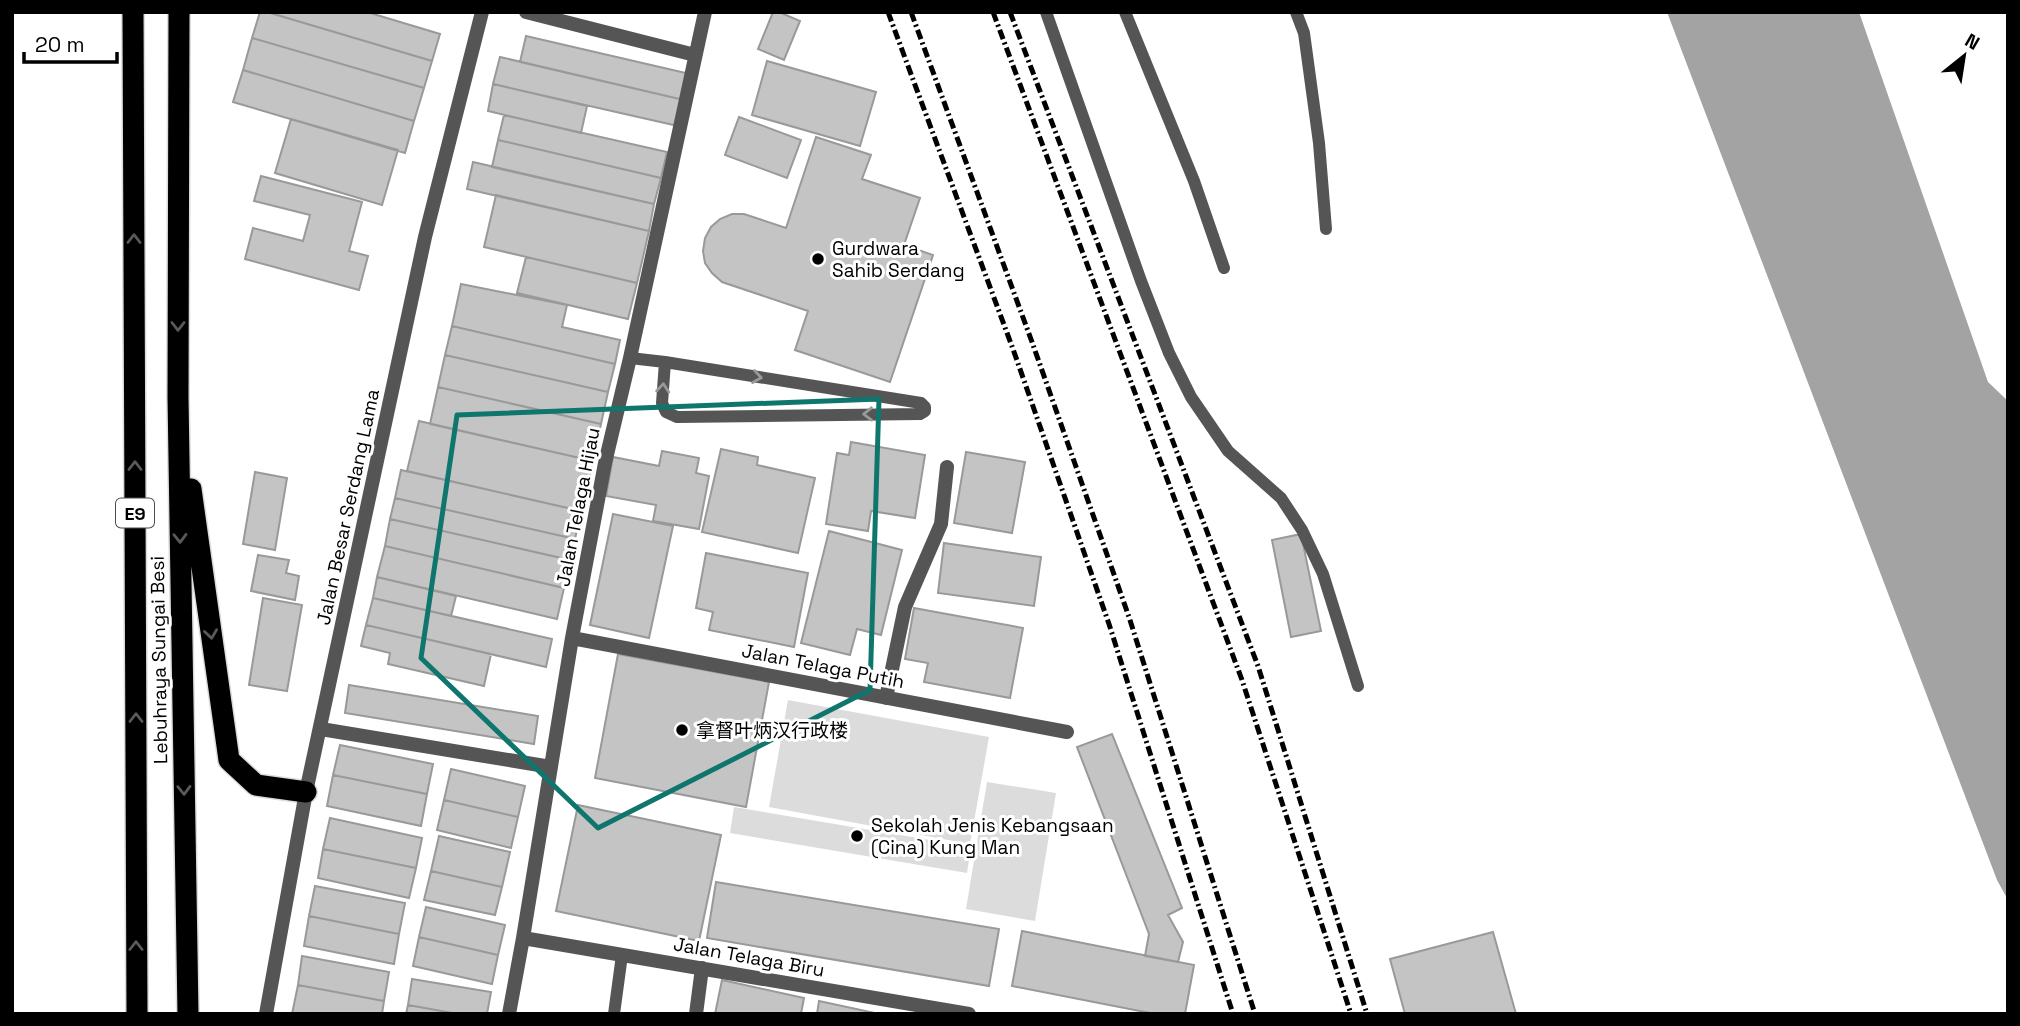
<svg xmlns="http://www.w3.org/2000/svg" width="2020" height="1026" viewBox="0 0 2020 1026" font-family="'Space Grotesk','Noto Sans SC',sans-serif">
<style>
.green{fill:#dcdcdc}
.water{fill:#a3a3a3}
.building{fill:#c4c4c4;stroke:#999;stroke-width:2}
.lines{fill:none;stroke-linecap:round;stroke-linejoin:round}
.motorway-casing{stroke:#dbdbdb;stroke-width:24}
.service{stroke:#555;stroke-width:12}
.minor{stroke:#555;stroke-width:14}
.motorway{stroke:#000;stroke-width:21}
.rail{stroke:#000;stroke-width:5;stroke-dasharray:10 3.5 2 3.5;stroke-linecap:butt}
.oneway{stroke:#595959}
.oneway2{stroke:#999}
.marked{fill:none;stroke:#0f766e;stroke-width:5;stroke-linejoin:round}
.poi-dot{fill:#000;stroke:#fff;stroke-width:2.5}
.labels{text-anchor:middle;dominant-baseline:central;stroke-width:6;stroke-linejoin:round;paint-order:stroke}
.shield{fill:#fff;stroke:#4c4c4c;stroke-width:2}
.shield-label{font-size:18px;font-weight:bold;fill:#000}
.poi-label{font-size:19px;fill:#000;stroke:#fff;text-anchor:start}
.street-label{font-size:19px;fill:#000;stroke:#fff}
</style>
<rect width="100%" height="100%" fill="#fff"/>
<path class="green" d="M 788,700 L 989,737 L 970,844 L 769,807 Z
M 987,782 L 1056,793 L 1035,921 L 966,909 Z
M 734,807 L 971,847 L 967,873 L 730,833 Z"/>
<path class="water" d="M 1667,12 L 1859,12 L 1988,382 L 2008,401 L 2008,900 L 1997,880 Z"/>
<path class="building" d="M 260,12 L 267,12 L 432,61 L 424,88 L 252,38 Z
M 267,12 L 367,12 L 440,34 L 432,61 Z
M 773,12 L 779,12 L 800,21 L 784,60 L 758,49 Z
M 526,36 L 690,74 L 684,100 L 520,62 Z
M 252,38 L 424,88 L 414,121 L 243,70 Z
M 500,57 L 684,100 L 678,126 L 493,84 Z
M 767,61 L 876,92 L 860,146 L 752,115 Z
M 243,70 L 414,121 L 405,153 L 233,102 Z
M 493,84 L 587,106 L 581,133 L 488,111 Z
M 504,115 L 667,152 L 661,178 L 498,140 Z
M 739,117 L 801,140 L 787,178 L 725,155 Z
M 291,119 L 398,150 L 382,205 L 275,173 Z
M 816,137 L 871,155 L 862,179 L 920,198 L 904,245 L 933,255 L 890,382 L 795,350 L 808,311 L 722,282 L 712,273 L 705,263 L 703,251 L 705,238 L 711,227 L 720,219 L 732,214 L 744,214 L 786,228 Z
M 498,140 L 661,178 L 654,204 L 492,167 Z
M 473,162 L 654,204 L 649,231 L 467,189 Z
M 261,176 L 362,202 L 349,251 L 368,256 L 359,290 L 245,259 L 253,228 L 303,241 L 310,215 L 254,201 Z
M 496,195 L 649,231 L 637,283 L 484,247 Z
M 526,257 L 637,283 L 628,319 L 517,293 Z
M 461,284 L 567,305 L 562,327 L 620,340 L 615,364 L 452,326 Z
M 452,326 L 615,364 L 608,392 L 445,355 Z
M 445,355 L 608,392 L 601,424 L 438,387 Z
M 438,387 L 601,424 L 593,461 L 430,424 Z
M 419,421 L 593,461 L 581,511 L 407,471 Z
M 851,442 L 925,455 L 915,518 L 871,511 L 868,531 L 826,524 L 837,453 L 849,455 Z
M 721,449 L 758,457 L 757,465 L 815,478 L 798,553 L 702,532 Z
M 662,451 L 699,458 L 696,473 L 709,476 L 699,529 L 653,521 L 656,505 L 606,496 L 613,457 L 659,466 Z
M 966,452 L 1025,462 L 1012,533 L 954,523 Z
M 401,470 L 581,511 L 575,539 L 395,498 Z
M 255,472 L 287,478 L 275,550 L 243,544 Z
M 395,498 L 575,539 L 570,560 L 390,519 Z
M 613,514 L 673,526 L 649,638 L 590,625 Z
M 390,519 L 570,560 L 564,588 L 385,546 Z
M 829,531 L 902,550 L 881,635 L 857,629 L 850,655 L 801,643 Z
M 1301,534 L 1321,631 L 1291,637 L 1272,540 Z
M 944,543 L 1041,557 L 1034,606 L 938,593 Z
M 385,546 L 564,588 L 557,619 L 377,577 Z
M 706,553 L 808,573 L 794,647 L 709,630 L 713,612 L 696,608 Z
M 258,555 L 289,560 L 286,573 L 299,576 L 295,600 L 251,591 Z
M 377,577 L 456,596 L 451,616 L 373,598 Z
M 263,598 L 302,605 L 287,691 L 249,685 Z
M 373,598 L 552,639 L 546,667 L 366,625 Z
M 914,608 L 1023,628 L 1010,698 L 924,682 L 928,663 L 905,659 Z
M 366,625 L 491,654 L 484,686 L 388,664 L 390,653 L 361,646 Z
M 618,654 L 769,682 L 746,807 L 595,778 Z
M 349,685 L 538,716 L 534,744 L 345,713 Z
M 1112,734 L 1182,908 L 1168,915 L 1183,942 L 1178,962 L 1145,956 L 1149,934 L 1077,747 Z
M 340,745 L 433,764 L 427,794 L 333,775 Z
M 451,769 L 525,786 L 518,817 L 444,800 Z
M 333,775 L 427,794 L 421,826 L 327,806 Z
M 444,800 L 518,817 L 511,848 L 437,830 Z
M 578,805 L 721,835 L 699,941 L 556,911 Z
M 330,818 L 422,838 L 416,868 L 323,849 Z
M 439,836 L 510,852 L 502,887 L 431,871 Z
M 323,849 L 416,868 L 409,898 L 318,878 Z
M 431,871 L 502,887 L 495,915 L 424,900 Z
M 716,882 L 999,929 L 989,986 L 707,938 Z
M 315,886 L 405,903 L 399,934 L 309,916 Z
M 426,907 L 505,925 L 498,955 L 419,937 Z
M 309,916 L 399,934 L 394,964 L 304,946 Z
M 1022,931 L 1194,965 L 1185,1014 L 1155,1014 L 1012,986 Z
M 1493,932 L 1516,1014 L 1405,1014 L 1390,959 Z
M 419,937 L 498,955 L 492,984 L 413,966 Z
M 302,956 L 389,972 L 384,1001 L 298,985 Z
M 412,979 L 491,992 L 487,1014 L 458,1014 L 408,1005 Z
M 722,980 L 804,998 L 801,1014 L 715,1014 Z
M 298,985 L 384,1001 L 382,1014 L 292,1014 Z
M 819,1001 L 875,1013 L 875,1014 L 817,1014 Z
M 408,1005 L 458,1014 L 406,1014 Z"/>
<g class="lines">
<g class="motorway-casing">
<path id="motorway" d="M 133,12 L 137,1014
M 179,12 L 178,397 L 188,1014
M 191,489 L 229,760 L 256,785 L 306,792"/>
</g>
<path class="service" d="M 1046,12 L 1141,281 L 1169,353 L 1191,397 L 1228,451 L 1281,498 L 1302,530 L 1323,574 L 1358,686
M 1125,12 L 1194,181 L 1224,268
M 1296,12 L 1304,33 L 1319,143 L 1326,229
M 630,358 L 665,362 L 921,403 L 925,407 L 925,411 L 920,414 L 677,417 L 666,412 L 662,403 L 665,362
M 614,1014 L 622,955"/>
<path class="minor" d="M 526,12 L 695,55
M 572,638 L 1067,732
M 886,698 L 905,607 L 941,524 L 947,467
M 321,729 L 551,767
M 523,938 L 969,1014
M 266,1014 L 306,792 L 425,237 L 482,12
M 509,1014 L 523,938 L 572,638 L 605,463 L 630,358 L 705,12
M 696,1014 L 702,968"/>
<use href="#motorway" class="motorway"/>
<path class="rail" d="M 888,12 L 1013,349 L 1109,624 L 1233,1014
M 911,12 L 1032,342 L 1129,617 L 1255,1014
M 993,12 L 1242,680 L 1351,1014
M 1010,12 L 1258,666 L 1367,1014"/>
</g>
<defs><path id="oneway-chevron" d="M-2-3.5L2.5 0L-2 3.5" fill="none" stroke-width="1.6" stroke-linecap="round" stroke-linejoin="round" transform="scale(1.75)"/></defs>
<g class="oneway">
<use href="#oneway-chevron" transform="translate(134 239) rotate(-90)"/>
<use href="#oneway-chevron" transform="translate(178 326) rotate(90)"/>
<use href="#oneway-chevron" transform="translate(135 466) rotate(-90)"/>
<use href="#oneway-chevron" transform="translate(180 538) rotate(89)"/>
<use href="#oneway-chevron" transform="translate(211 634) rotate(82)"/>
<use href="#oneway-chevron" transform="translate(136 718) rotate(-90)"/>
<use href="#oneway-chevron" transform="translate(184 790) rotate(89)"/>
<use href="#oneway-chevron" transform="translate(136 946) rotate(-90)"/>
</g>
<g class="oneway2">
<use href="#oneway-chevron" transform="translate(757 377) rotate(9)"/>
<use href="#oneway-chevron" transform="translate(663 388) rotate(-85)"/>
<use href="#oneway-chevron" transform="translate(868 414) rotate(179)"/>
</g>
<path class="marked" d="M 879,399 L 870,690 L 598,828 L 421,658 L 457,415 Z"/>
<g class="poi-dot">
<circle cx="818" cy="259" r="7"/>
<circle cx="682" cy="730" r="7"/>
<circle cx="857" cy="836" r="7"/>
</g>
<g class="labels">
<rect class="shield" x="116" y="498.5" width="38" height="29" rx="5"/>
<g class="shield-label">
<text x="135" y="513">E9</text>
</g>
<g class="poi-label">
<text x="832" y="248">Gurdwara<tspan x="832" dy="22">Sahib Serdang</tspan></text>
<text x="696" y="730">拿督叶炳汉行政楼</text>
<text x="871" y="825">Sekolah Jenis Kebangsaan<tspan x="871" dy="22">(Cina) Kung Man</tspan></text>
</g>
<g class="street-label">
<text transform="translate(348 507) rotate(-78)">Jalan Besar Serdang Lama</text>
<text transform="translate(578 507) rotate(-79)">Jalan Telaga Hijau</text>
<text transform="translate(159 660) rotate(-91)">Lebuhraya Sungai Besi</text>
<text transform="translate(823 666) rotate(11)">Jalan Telaga Putih</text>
<text transform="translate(749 957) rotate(10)">Jalan Telaga Biru</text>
</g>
</g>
<rect width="2020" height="1026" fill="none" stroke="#000000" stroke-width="28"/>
<g transform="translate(1964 56) rotate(30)" stroke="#ffffff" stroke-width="5" paint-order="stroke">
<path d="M0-5L12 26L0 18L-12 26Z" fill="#000000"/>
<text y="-10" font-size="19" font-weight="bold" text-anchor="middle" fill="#000000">N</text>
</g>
<path d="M24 52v10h93v-10" fill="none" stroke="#000000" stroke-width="3.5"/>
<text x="35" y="52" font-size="21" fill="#000000" stroke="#ffffff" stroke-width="5" paint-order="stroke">20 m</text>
</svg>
